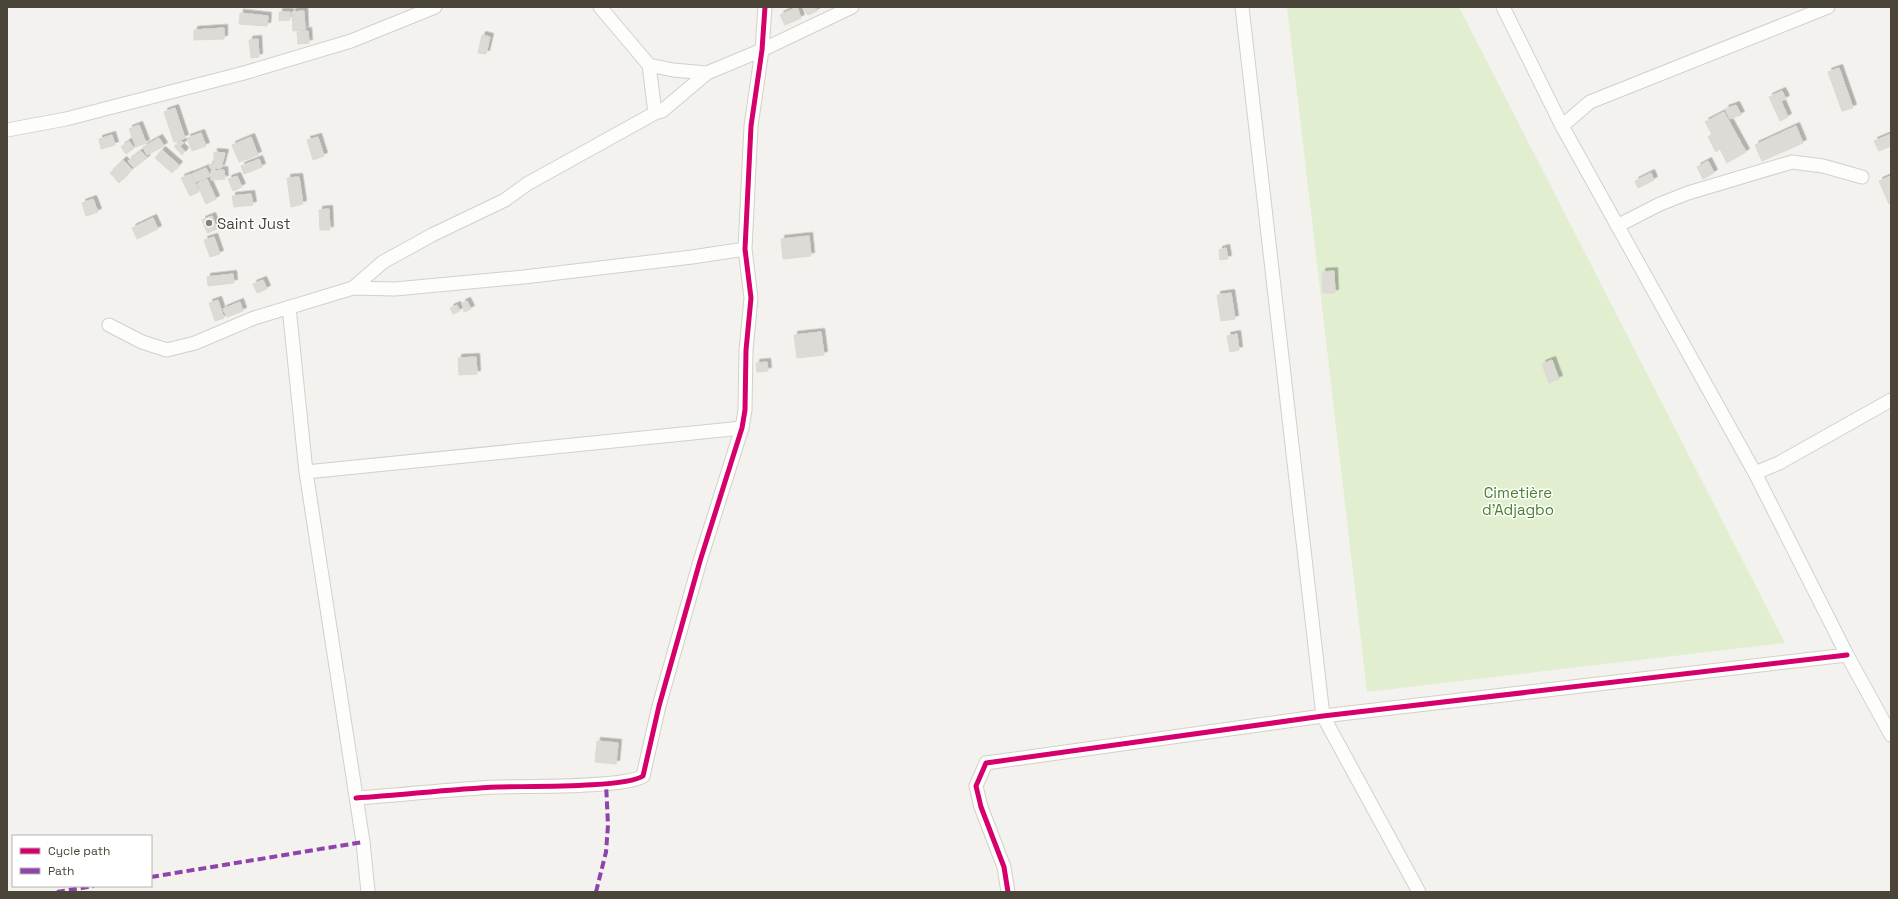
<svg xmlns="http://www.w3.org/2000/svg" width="1898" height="899" viewBox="0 0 1898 899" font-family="'Space Grotesk',sans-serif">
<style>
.green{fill:#e1eecf}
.building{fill:#dedbd6;stroke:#dcd9d4;filter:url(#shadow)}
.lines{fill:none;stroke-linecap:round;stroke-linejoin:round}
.street-casing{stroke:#d2d0cb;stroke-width:15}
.street{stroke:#fdfdfc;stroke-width:13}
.quiet{stroke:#8e44ad;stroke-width:4;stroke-dasharray:8 4;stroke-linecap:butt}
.cycleway-casing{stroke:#fff;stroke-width:8}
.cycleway{stroke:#d6006c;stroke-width:5}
.poi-dot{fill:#868178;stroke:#fff;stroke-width:1.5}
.labels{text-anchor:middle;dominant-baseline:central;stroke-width:3;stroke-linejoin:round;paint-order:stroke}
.poi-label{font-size:15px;fill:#4b4439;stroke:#fff;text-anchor:start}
.park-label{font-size:15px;fill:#4a7f2a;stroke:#fff}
</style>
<defs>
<filter id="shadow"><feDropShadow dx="3.5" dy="-3.5" stdDeviation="0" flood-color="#0004"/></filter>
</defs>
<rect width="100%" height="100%" fill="#f4f2ee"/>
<path class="green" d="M 1287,7 L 1459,7 L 1785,643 L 1367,692 Z"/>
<path class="building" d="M 797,7 L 801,18 L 785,25 L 780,15 Z
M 803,7 L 815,7 L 817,11 L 808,15 Z
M 304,11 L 305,30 L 293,31 L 292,12 Z
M 279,12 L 290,12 L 290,20 L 279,21 Z
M 240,13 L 268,16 L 267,26 L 239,24 Z
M 224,28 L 224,39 L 194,40 L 194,30 Z
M 308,31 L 309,43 L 298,44 L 297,32 Z
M 482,35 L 490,37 L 486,54 L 478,53 Z
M 258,39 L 259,57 L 251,58 L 249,40 Z
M 1839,68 L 1853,108 L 1842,111 L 1828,72 Z
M 1782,91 L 1786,99 L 1781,101 L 1788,117 L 1780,121 L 1769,97 Z
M 1736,105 L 1741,115 L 1730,119 L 1725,109 Z
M 175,108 L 185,138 L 174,142 L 164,112 Z
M 1724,112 L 1746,152 L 1727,163 L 1720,149 L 1716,152 L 1708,137 L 1712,134 L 1705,122 Z
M 139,125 L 146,143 L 136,147 L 129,129 Z
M 1796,126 L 1803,143 L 1762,161 L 1755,145 Z
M 201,133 L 206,146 L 192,151 L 187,138 Z
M 1891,134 L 1891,146 L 1879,151 L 1874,141 Z
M 112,135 L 115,145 L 101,149 L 99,139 Z
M 251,137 L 258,155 L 239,162 L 232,145 Z
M 318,137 L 324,156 L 313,160 L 307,140 Z
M 159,138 L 164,146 L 147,155 L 143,147 Z
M 129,141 L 134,148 L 126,154 L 121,147 Z
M 181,141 L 184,143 L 180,146 L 185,151 L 182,155 L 174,146 Z
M 162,150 L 179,165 L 172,173 L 155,158 Z
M 141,151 L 147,158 L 134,168 L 128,161 Z
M 214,152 L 225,153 L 221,168 L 211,169 L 209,165 L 214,163 Z
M 259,159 L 262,167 L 244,174 L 241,166 Z
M 123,160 L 132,169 L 119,183 L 110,173 Z
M 1708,161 L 1714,173 L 1703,179 L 1697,167 Z
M 206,168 L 210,176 L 196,182 L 192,174 Z
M 224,170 L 225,179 L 211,180 L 211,171 Z
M 1651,173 L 1654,180 L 1638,188 L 1635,181 Z
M 191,174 L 199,192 L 190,196 L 181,178 Z
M 237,176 L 242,187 L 233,191 L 228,179 Z
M 1891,176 L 1891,203 L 1889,204 L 1879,181 Z
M 299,177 L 303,204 L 291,207 L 287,178 Z
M 207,179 L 216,199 L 206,204 L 197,184 Z
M 251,194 L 253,205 L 234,207 L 232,196 Z
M 93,199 L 98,212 L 86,216 L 82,203 Z
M 329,209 L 330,230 L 320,230 L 319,210 Z
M 212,216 L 217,229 L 207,233 L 202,220 Z
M 153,218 L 158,229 L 137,239 L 132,228 Z
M 809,236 L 811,256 L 783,259 L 781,239 Z
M 214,237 L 220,254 L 210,257 L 204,240 Z
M 1226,248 L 1228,259 L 1220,260 L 1219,250 Z
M 1334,271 L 1335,293 L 1323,293 L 1322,272 Z
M 233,274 L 234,283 L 208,286 L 207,277 Z
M 263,280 L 267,289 L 257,293 L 253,284 Z
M 1231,293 L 1235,319 L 1221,321 L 1217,295 Z
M 218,300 L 224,318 L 215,321 L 209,303 Z
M 467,301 L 471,309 L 464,312 L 462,303 Z
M 240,302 L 243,311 L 227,317 L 223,309 Z
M 457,305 L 460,311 L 453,314 L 450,308 Z
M 821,332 L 824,355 L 797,358 L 794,335 Z
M 1237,334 L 1239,350 L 1230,352 L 1227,336 Z
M 476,357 L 477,374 L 459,375 L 458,358 Z
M 1552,360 L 1559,379 L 1549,383 L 1542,364 Z
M 767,362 L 768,371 L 757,372 L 756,363 Z
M 597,741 L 618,743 L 616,764 L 595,762 Z"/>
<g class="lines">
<g class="street-casing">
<path id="street" d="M 600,7 L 649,65 L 655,113
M 1242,7 L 1323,716 L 1419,892
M 1503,7 L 1562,126 L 1755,473 L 1847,655 L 1891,735
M 649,65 L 673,70 L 707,73
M 1562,126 L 1590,102 L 1828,7
M 7,130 L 66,119 L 244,73 L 351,41 L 435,7
M 1617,226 L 1660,204 L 1688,193 L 1792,162 L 1823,166 L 1862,177
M 353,288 L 383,262 L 432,235 L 505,200 L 527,184 L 655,113 L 662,111 L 707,73 L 762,50 L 852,7
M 289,307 L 306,472 L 363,842 L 368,892
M 109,325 L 142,342 L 167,350 L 195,343 L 254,318 L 353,288 L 395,289 L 524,277 L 692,257 L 745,249
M 306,472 L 742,428
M 1755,473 L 1779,463 L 1891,400
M 356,798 C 403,795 451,789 498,787 C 526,786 625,788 643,776 L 659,706 L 700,561 L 742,428 L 745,410 L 746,350 L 751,298 L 745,249 L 751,126 L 762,50 L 765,7
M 1008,892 L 1004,867 L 981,807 L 976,786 L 986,763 L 1323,716 L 1847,655"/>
</g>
<use href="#street" class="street"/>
<path class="quiet" d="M 151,877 L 363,842
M 57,892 L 94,886
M 596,892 L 606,852 L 608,825 L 606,783"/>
<g class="cycleway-casing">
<path id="cycleway" d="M 356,798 C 403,795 451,789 498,787 C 526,786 625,788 643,776 L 659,706 L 700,561 L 742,428 L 745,410 L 746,350 L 751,298 L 745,249 L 751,126 L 762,50 L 765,7
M 1008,892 L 1004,867 L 981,807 L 976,786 L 986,763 L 1323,716 L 1847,655"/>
</g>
<use href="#cycleway" class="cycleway"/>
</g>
<circle class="poi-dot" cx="209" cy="223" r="4"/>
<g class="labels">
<g class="poi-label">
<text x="217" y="223">Saint Just</text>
</g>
<g class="park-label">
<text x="1518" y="492">Cimetière<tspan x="1518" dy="17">d'Adjagbo</tspan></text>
</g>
</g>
<rect width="1898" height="899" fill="none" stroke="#4b4439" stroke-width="16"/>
<rect x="12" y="835" width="140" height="52" fill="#ffffff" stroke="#b7b4b0"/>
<rect x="20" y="848" width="20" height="6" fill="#d6006c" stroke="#b7b4b0"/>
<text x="48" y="855" font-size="12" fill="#4b4439">Cycle path</text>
<rect x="20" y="868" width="20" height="6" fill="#8e44ad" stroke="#b7b4b0"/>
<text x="48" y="875" font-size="12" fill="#4b4439">Path</text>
</svg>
